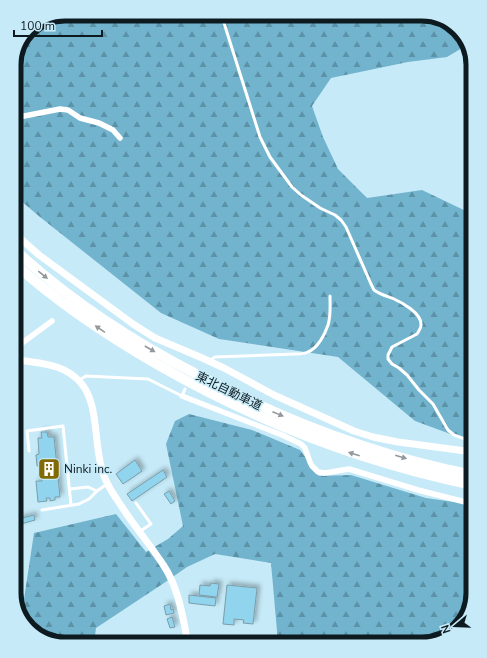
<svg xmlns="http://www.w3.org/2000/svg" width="487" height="658" viewBox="0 0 487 658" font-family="'Nunito Sans','Noto Sans JP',sans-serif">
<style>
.forest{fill:url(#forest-firs)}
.building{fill:#91d4ee;stroke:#7b9daa;filter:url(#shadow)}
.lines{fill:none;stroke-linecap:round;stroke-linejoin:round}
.service{stroke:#fff;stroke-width:3}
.minor{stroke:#fff;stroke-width:5.5}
.tertiary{stroke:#fff;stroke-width:7}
.motorway{stroke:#fff;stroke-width:10}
.oneway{fill:#92989b}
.labels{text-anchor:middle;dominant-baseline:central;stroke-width:3;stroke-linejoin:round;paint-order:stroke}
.street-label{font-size:12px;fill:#0d1b20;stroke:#c6eaf8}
.poi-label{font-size:12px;fill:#0d1b20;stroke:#c6eaf8;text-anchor:start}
.rim{fill:none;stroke:#0d1b20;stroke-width:5}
</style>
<defs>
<pattern id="forest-firs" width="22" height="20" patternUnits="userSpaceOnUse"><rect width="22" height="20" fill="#72b4ce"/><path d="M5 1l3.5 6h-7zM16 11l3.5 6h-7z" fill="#5c92a7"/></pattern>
<filter id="shadow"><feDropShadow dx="3" dy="-3" stdDeviation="2" flood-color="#0004"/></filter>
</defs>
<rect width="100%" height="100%" fill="#c6eaf8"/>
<path class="forest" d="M 66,14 L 425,14 L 447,21 L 466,40 L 467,45 L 447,57 L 408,62 L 331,78 L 312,106 L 323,137 L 338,169 L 367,198 L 422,190 L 470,213 L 473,207 L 473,440 L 464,439 L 415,421 L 338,357 L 219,339 L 161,313 L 40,217 L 14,195 L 14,62 L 31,27 Z
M 189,414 L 252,430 L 300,450 L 319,476 L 351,475 L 426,498 L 468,504 L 473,507 L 473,593 L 466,618 L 447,637 L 422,644 L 277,644 L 277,631 L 271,563 L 215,554 L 187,567 L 164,583 L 96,628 L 94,644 L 62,644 L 40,637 L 21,619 L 34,533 L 116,514 L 146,552 L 168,539 L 183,526 L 166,444 L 175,421 Z"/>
<path class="building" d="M 41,432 L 47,432 L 48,437 L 54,437 L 60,497 L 55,497 L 55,500 L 50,501 L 50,498 L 46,498 L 47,501 L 38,502 L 36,481 L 42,481 L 41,465 L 37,466 L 36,455 L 39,454 L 38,438 L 42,438 Z
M 135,460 L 142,471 L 123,484 L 116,474 Z
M 163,470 L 167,477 L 132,501 L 127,494 Z
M 169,491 L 175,501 L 171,504 L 164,494 Z
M 34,515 L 35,520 L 14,526 L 14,520 Z
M 211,583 L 219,584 L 217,597 L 199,595 L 200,585 L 210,586 Z
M 227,585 L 257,588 L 253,624 L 243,623 L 244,620 L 234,619 L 234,625 L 223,624 Z
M 189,595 L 216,598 L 215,606 L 189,603 Z
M 170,604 L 171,610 L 173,609 L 174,613 L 166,615 L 164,606 Z
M 172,617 L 175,627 L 170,628 L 167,619 Z"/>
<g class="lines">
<path class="service" d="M 223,14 L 224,23 L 260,137 L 270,157 L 292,187 L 301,195 L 320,208 L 335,215 L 341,220 L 346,227 L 371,284 C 372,286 373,288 374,290 C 379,294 386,296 392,298 C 401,302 422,313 421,325 C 421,328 419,331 417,334 L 392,347 L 388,355 L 388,359 L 392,364 L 399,368 L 407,375 L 419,390 L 433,404 L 448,430 L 454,435 L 473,442
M 209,361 L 215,357 L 296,354 C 300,354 304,354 308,352 C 318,348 325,334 328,325 C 331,316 330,306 330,296
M 79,380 L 86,376 L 148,379 L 182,396 L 185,389
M 29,451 L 27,431 L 63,426 L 71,505
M 70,489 L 88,487 L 97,491
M 136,503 L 151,524 L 139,532
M 42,510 L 79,504 L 89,499 L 97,491 L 107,484"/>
<path class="minor" d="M 14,118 L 60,109 L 68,110 L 80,118 L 99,123 L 113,130 L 120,138
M 14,349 L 52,321
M 182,396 L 282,435 L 301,444 L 305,448 L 310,462 L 312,466 L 318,472 L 325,473 L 349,469 L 418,490 L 473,504"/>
<path class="tertiary" d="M 14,233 L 39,255 L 133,324 L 155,338 L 200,357 L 224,368 L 274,395 L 354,431 L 373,437 L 398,442 L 473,452
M 14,359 C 38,364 63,362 81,383 C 100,405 93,448 104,476 C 108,487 115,497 122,507 C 135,527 151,546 164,566 C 179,589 183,618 188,644"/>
<path class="motorway" d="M 14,249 C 69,300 132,341 198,375 C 285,421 377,456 473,475
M 14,263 C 58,303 108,336 160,366 C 258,422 362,462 473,485"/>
</g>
<defs><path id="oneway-solid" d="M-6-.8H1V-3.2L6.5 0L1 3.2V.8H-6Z"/></defs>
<g class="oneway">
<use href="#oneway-solid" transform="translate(43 275) rotate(39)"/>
<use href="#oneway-solid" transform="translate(100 329) rotate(-146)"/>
<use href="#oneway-solid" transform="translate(150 349) rotate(30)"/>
<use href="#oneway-solid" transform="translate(278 414) rotate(22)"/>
<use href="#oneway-solid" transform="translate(354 454) rotate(-162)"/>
<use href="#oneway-solid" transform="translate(401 457) rotate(16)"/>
</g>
<defs>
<g id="building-square" transform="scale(1.15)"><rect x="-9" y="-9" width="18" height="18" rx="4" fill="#816a04" stroke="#c6eaf8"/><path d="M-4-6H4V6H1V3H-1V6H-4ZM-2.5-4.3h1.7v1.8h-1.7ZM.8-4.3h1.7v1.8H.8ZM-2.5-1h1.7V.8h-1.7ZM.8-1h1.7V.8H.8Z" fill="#fff"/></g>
</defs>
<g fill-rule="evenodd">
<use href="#building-square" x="49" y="469"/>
</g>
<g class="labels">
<g class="street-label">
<text transform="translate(229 391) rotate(26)">東北自動車道</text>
</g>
<g class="poi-label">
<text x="64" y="469">Ninki inc.</text>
</g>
</g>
<path d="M0 0H487V658H0ZM65 21H422A44 44 0 0 1 466 65V593A44 44 0 0 1 422 637H65A44 44 0 0 1 21 593V65A44 44 0 0 1 65 21Z" fill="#c6eaf8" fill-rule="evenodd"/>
<path class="rim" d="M65 21H422A44 44 0 0 1 466 65V593A44 44 0 0 1 422 637H65A44 44 0 0 1 21 593V65A44 44 0 0 1 65 21Z"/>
<g transform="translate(455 626) rotate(251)" stroke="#c6eaf8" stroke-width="3" paint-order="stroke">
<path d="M0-3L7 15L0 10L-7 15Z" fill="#0d1b20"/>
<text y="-6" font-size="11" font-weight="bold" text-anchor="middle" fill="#0d1b20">N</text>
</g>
<path d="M14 30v6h88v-6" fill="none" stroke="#0d1b20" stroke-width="2"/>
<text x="20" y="30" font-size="12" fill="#0d1b20" stroke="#c6eaf8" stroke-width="3" paint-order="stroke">100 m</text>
</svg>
